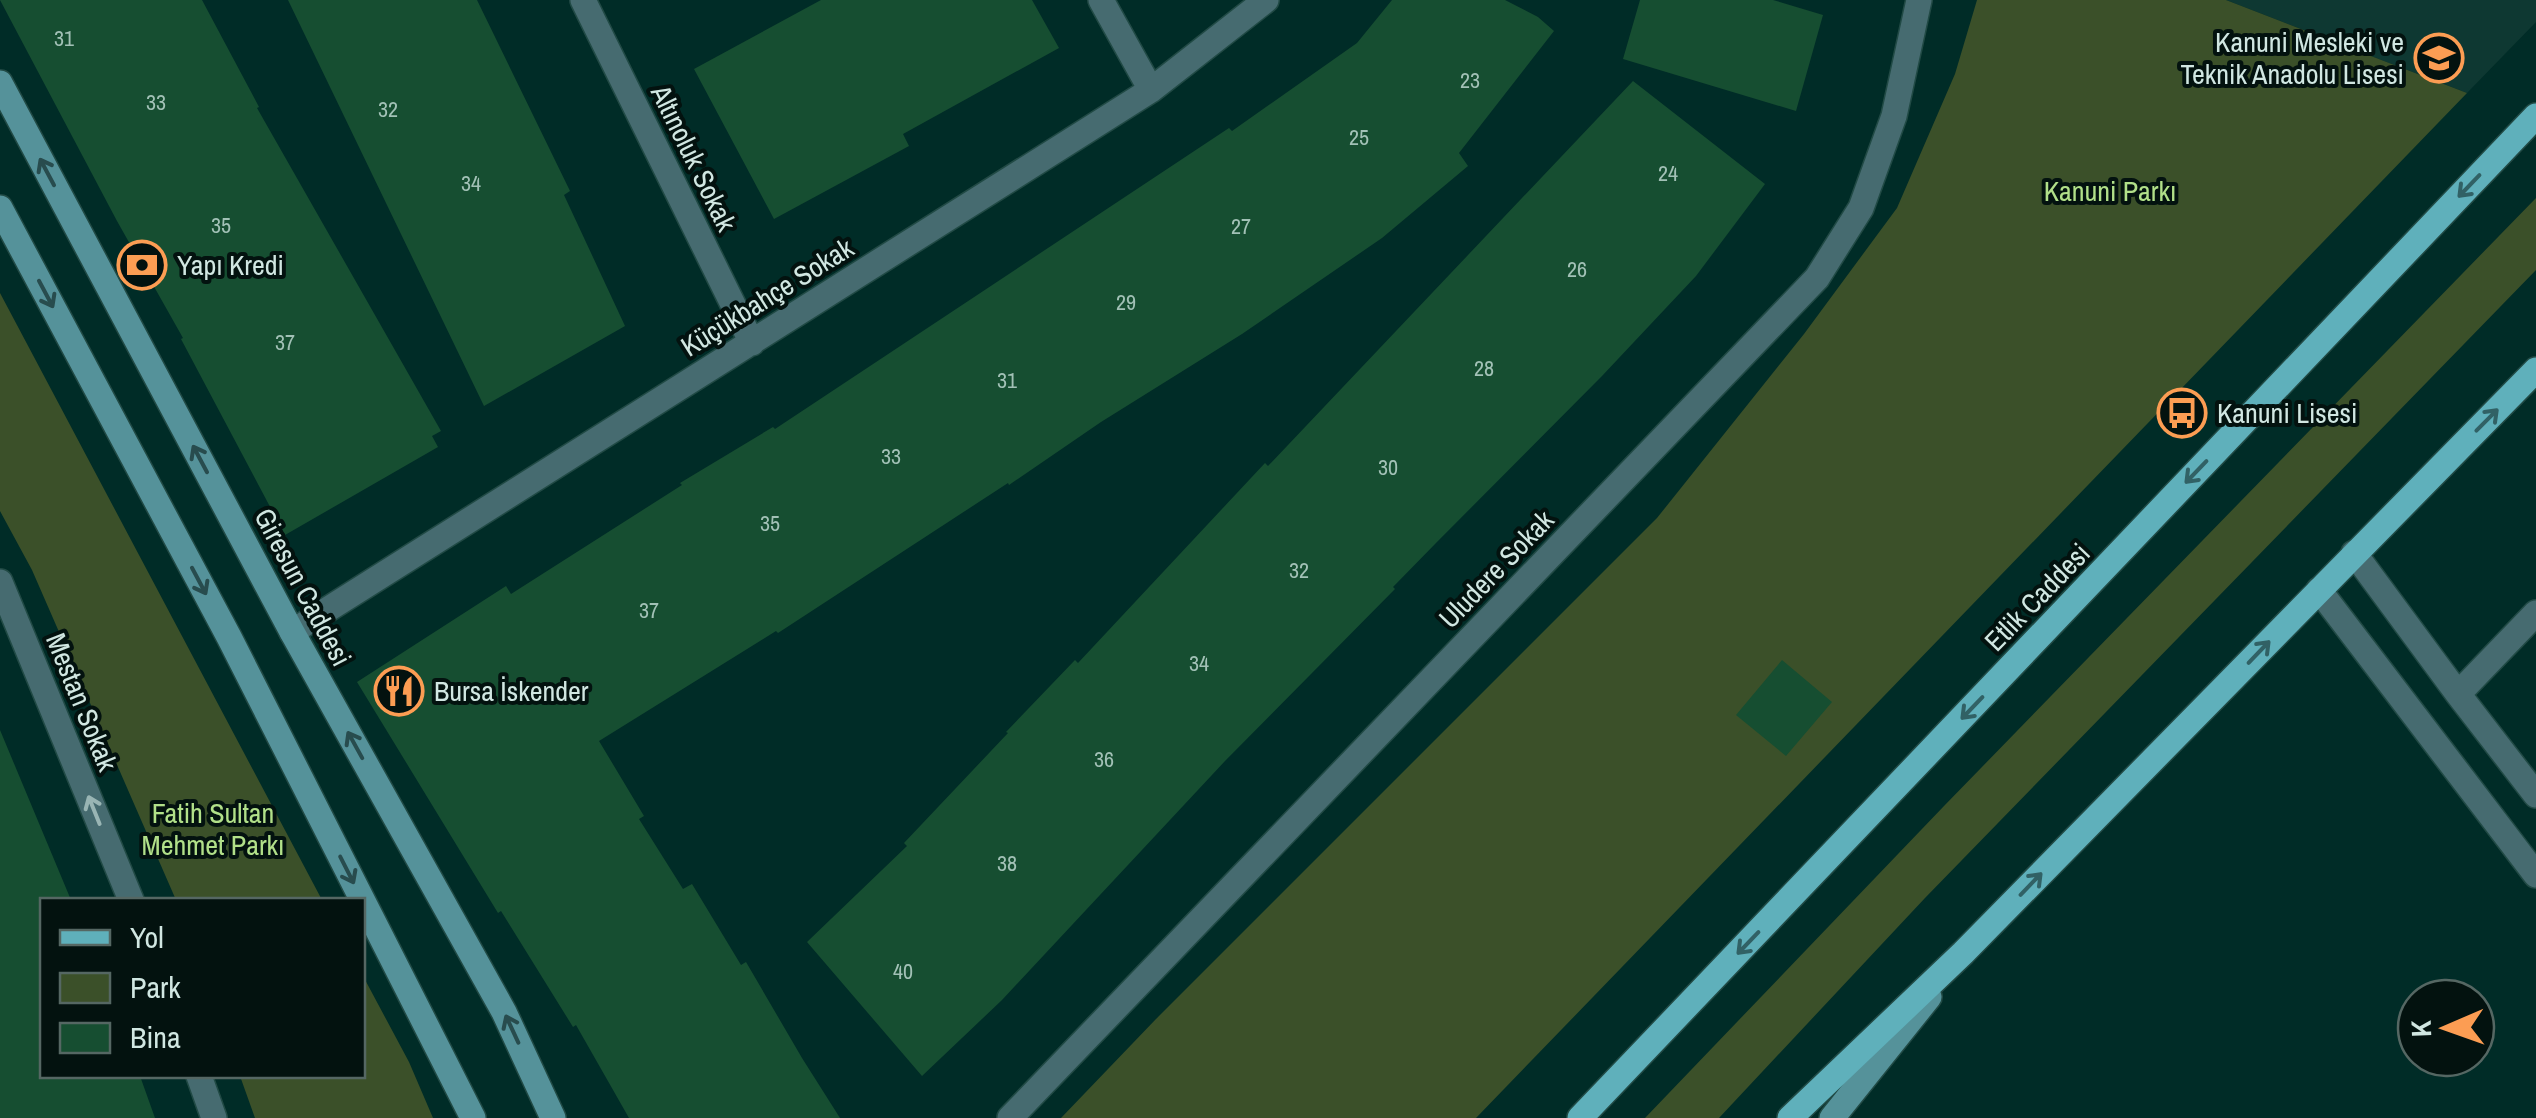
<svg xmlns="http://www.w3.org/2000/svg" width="2536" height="1118" viewBox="0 0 2536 1118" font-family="'Archivo Narrow',sans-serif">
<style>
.built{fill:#0e3832}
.green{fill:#3b5029}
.building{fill:#164e31}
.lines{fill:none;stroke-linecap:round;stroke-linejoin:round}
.minor-casing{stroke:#214a45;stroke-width:28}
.secondary-casing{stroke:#214a45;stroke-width:28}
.primary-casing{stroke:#214a45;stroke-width:28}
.minor{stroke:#466b70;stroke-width:25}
.secondary{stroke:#55929a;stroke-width:25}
.primary{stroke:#5fb0bb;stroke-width:25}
.oneway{stroke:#284c4e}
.oneway2{stroke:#316165}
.oneway3{stroke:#99b5b4}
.labels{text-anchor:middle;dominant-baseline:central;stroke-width:8;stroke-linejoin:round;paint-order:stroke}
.number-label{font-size:22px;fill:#a2c1b6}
.poi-label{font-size:28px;fill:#d1e7e2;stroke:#03120f;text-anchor:start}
.street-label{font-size:28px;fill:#d1e7e2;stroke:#03120f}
.park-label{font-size:28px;fill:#b1e089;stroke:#03120f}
</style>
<rect width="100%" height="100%" fill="#002c27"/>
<path class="built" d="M 2226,0 L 2536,0 L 2536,22 L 2467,93 Z"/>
<path class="green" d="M 1977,0 L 2226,0 L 2467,93 L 1476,1118 L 1061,1118 L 1156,1019 L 1657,518 L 1804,334 L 1897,208 L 1955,74 Z
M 2536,198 L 2536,270 L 1925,898 L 1719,1118 L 1645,1118 L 1944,806 Z
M 0,293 L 322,900 L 176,900 L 32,570 L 0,511 Z
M 363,976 L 409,1062 L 433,1118 L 255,1118 L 240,1076 L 362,1076 Z"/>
<path class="building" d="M 0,0 L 202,0 L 259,107 L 257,108 L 441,431 L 432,436 L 438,447 L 285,535 L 181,339 L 183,338 L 117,221 Z
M 288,0 L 477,0 L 570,191 L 564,195 L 625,326 L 484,406 Z
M 821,0 L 1032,0 L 1059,48 L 903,134 L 909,146 L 774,219 L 694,69 Z
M 1392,0 L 1505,0 L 1538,17 L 1554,31 L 1459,153 L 1468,166 L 1382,238 L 1242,334 L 1101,422 L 1009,485 L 1008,483 L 778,633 L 776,631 L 599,741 L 644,816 L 639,819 L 683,889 L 692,884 L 741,965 L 746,962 L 802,1058 L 840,1118 L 629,1118 L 576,1025 L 573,1027 L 501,911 L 498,913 L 357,682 L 506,586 L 511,594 L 682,485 L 680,483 L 773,427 L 775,429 L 1229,128 L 1232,131 L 1357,43 Z
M 1640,0 L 1773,0 L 1823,15 L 1796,111 L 1623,59 Z
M 1633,81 L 1765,184 L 1696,276 L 1602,376 L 1436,543 L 1393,587 L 1395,589 L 1225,761 L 1002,1000 L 922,1076 L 807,942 L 907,846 L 904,843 L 1008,733 L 1006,732 L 1075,660 L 1078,663 L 1265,463 L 1268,466 Z
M 1782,660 L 1832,702 L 1786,756 L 1736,715 Z
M 0,730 L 71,900 L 42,900 L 42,1076 L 140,1076 L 155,1118 L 0,1118 Z"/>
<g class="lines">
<g class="minor-casing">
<path id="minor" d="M 583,0 L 752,343
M 1101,0 L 1151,90
M 2354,553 L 2458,694 L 2536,795
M 0,582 L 131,900
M 2319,590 L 2536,875
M 292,632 L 1151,90 L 1266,0
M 2458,694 L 2536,613
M 199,1076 L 214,1118
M 1010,1118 L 1817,278 L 1861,208 L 1894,116 L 1919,0"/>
</g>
<g class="secondary-casing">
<path id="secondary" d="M 0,83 L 292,632 L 504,1012 L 553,1118
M 0,208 L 229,637 L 473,1118
M 1832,1118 L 1929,997"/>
</g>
<g class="primary-casing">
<path id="primary" d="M 1580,1118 L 2536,116
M 1790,1118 L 1963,953 L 2536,370"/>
</g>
<use href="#minor" class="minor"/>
<use href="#secondary" class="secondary"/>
<use href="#primary" class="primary"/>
</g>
<defs><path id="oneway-shaft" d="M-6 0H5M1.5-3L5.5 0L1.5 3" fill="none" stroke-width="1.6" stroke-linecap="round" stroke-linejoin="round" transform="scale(2.5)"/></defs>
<g class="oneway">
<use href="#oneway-shaft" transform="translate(47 172) rotate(-118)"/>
<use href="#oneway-shaft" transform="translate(46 294) rotate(62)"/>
<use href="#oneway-shaft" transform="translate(200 459) rotate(-118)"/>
<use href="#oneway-shaft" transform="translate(199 581) rotate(62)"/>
<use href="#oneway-shaft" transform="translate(355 745) rotate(-119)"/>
<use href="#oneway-shaft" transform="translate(347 870) rotate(63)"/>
<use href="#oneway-shaft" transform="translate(512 1029) rotate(-115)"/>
</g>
<g class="oneway2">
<use href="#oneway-shaft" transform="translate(2469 186) rotate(134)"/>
<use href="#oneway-shaft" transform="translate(2487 420) rotate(-45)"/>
<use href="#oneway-shaft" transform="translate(2196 472) rotate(134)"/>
<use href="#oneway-shaft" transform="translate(2259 652) rotate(-46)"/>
<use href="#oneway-shaft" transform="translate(1972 708) rotate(134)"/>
<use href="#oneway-shaft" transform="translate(2031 884) rotate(-46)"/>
<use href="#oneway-shaft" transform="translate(1748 943) rotate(134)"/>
</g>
<use class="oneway3" href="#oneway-shaft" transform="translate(94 810) rotate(-112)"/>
<defs>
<g id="school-ring" transform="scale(2.5)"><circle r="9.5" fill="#03120f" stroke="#fc9d53" stroke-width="1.5"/><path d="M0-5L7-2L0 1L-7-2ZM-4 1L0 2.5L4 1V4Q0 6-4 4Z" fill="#fc9d53"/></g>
<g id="bank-ring" transform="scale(2.5)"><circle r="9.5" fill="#03120f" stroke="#fc9d53" stroke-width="1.5"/><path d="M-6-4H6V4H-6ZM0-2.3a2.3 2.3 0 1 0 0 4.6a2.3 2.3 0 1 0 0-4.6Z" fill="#fc9d53"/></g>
<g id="bus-ring" transform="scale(2.5)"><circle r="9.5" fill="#03120f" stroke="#fc9d53" stroke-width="1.5"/><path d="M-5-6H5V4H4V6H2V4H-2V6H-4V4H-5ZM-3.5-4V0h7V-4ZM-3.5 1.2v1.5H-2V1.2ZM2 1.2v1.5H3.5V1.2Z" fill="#fc9d53"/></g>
<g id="restaurant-ring" transform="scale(2.5)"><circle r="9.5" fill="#03120f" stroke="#fc9d53" stroke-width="1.5"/><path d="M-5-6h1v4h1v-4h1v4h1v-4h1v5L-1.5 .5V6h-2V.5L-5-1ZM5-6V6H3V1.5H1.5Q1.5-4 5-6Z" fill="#fc9d53"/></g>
</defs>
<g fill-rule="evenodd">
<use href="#school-ring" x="2439" y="58"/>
<use href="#bank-ring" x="142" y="265"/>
<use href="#bus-ring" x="2182" y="413"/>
<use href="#restaurant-ring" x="399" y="691"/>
</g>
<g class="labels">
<g class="number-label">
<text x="64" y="38">31</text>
<text x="1470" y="80">23</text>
<text x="156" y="102">33</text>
<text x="388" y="109">32</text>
<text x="1359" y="137">25</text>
<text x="1668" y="173">24</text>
<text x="471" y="183">34</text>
<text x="221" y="225">35</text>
<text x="1241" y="226">27</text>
<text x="1577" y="269">26</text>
<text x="1126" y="302">29</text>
<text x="285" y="342">37</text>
<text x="1484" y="368">28</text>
<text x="1007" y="380">31</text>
<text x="891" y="456">33</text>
<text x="1388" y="467">30</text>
<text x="770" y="523">35</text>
<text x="1299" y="570">32</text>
<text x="649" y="610">37</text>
<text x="1199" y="663">34</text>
<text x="1104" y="759">36</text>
<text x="1007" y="863">38</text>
<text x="903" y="971">40</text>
</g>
<g class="poi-label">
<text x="2404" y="42" text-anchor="end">Kanuni Mesleki ve<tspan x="2404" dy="32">Teknik Anadolu Lisesi</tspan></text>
<text x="177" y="265">Yapı Kredi</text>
<text x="2217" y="413">Kanuni Lisesi</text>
<text x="434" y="691">Bursa İskender</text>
</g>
<g class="street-label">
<text transform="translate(694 158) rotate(64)">Altınoluk Sokak</text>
<text transform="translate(767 297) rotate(-32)">Küçükbahçe Sokak</text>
<text transform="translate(1496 569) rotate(-46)">Uludere Sokak</text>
<text transform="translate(303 587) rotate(62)">Giresun Caddesi</text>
<text transform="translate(2037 597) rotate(-46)">Etlik Caddesi</text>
<text transform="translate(82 702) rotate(68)">Mestan Sokak</text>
</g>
<g class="park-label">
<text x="2110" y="191">Kanuni Parkı</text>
<text x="213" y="813">Fatih Sultan<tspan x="213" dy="32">Mehmet Parkı</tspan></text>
</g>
</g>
<rect x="40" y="898" width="325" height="180" fill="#03120f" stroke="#556763" stroke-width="2.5"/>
<rect x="60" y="930" width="50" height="15" fill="#5fb0bb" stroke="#556763" stroke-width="2.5"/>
<text x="130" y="948" font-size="30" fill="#d1e7e2">Yol</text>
<rect x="60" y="973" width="50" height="30" fill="#3b5029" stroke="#556763" stroke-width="2.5"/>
<text x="130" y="998" font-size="30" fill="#d1e7e2">Park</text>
<rect x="60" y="1023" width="50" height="30" fill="#164e31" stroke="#556763" stroke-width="2.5"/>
<text x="130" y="1048" font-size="30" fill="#d1e7e2">Bina</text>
<g transform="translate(2446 1028) rotate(268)"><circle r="48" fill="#03120f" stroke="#556763" stroke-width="2.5"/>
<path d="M0-8L18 38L0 25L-18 38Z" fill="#fc9d53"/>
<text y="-15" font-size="28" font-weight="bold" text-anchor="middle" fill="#d1e7e2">K</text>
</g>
</svg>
